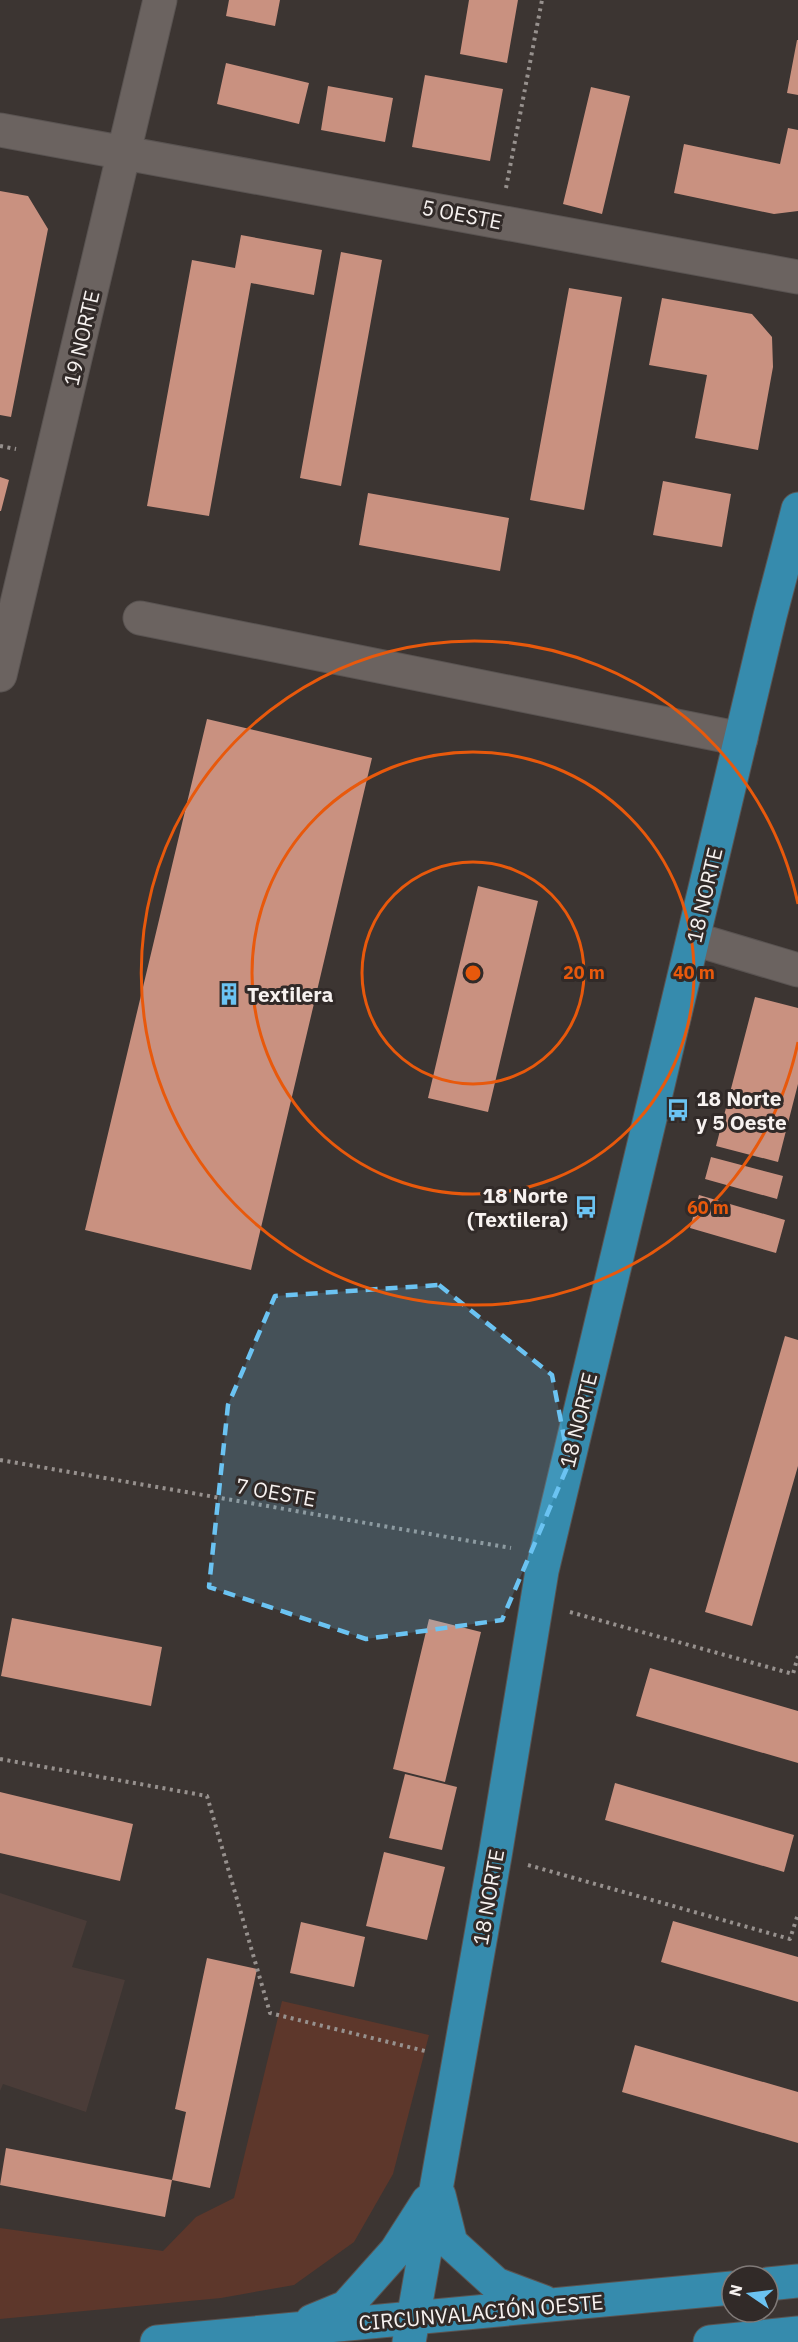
<svg xmlns="http://www.w3.org/2000/svg" width="798" height="2342" viewBox="0 0 798 2342" font-family="'IBM Plex Sans',sans-serif">
<style>
.built{fill:#4a3c38}
.green{fill:#5d372b}
.building{fill:#c99180}
.lines{fill:none;stroke-linecap:round;stroke-linejoin:round}
.minor-casing{stroke:#5a5452;stroke-width:35}
.major-casing{stroke:#5a5452;stroke-width:35}
.path{stroke:#97918e;stroke-width:4;stroke-dasharray:3 4.5;stroke-linecap:butt}
.minor{stroke:#6b6360;stroke-width:33}
.major{stroke:#368bad;stroke-width:33}
.marked{fill:#6bc3f2;fill-opacity:0.2;stroke:#6bc3f2;stroke-width:4.5;stroke-dasharray:12 8;stroke-linejoin:round}
.ring{fill:none;stroke:#e8590c;stroke-width:3}
.labels{text-anchor:middle;dominant-baseline:central;stroke-width:6;stroke-linejoin:round;paint-order:stroke}
.street-label{font-size:21px;fill:#f7f2f0;stroke:#312a28}
.poi-label{font-size:21px;font-weight:bold;fill:#f7f2f0;stroke:#312a28;text-anchor:start}
.centre{fill:#e8590c;stroke:#312a28;stroke-width:3}
.ring-label{font-size:18px;text-anchor:middle;font-weight:bold;fill:#e8590c;stroke:#312a28;stroke-width:6;stroke-linejoin:round;paint-order:stroke}
</style>
<rect width="100%" height="100%" fill="#3c3532"/>
<path class="built" d="M 0,1893 L 87,1921 L 72,1967 L 125,1980 L 86,2112 L 3,2084 L 0,2091 Z"/>
<path class="green" d="M 282,2001 L 429,2035 L 393,2174 L 354,2242 L 294,2285 L 221,2298 L 0,2319 L 0,2228 L 163,2251 L 196,2217 L 234,2198 Z"/>
<path class="building" d="M 229,0 L 280,0 L 275,26 L 226,16 Z
M 469,0 L 518,0 L 507,63 L 460,54 Z
M 797,40 L 798,40 L 798,95 L 787,93 Z
M 226,63 L 309,83 L 299,124 L 217,104 Z
M 425,75 L 503,89 L 490,161 L 412,147 Z
M 328,86 L 393,98 L 385,142 L 321,130 Z
M 591,87 L 630,96 L 602,214 L 563,204 Z
M 788,128 L 798,130 L 798,211 L 774,214 L 674,193 L 684,144 L 780,164 Z
M 0,191 L 28,196 L 48,229 L 11,417 L 0,415 Z
M 241,235 L 322,250 L 314,295 L 251,283 L 209,516 L 147,506 L 192,260 L 235,268 Z
M 341,252 L 382,260 L 341,486 L 300,478 Z
M 569,288 L 622,297 L 584,510 L 530,500 Z
M 662,298 L 752,314 L 772,337 L 773,367 L 758,450 L 695,438 L 707,375 L 649,365 Z
M 0,477 L 9,480 L 1,511 L 0,511 Z
M 663,481 L 731,494 L 722,547 L 653,535 Z
M 368,493 L 509,518 L 500,571 L 359,545 Z
M 207,719 L 372,758 L 251,1270 L 85,1230 Z
M 478,886 L 538,901 L 488,1112 L 428,1098 Z
M 755,997 L 798,1008 L 798,1084 L 778,1162 L 716,1146 Z
M 711,1157 L 783,1176 L 777,1199 L 705,1179 Z
M 699,1195 L 785,1220 L 776,1253 L 690,1228 Z
M 785,1336 L 798,1340 L 798,1466 L 752,1626 L 705,1612 Z
M 12,1618 L 162,1647 L 151,1706 L 1,1676 Z
M 429,1619 L 481,1632 L 445,1782 L 393,1769 Z
M 650,1668 L 798,1711 L 798,1763 L 636,1716 Z
M 405,1774 L 457,1787 L 442,1850 L 389,1838 Z
M 615,1783 L 794,1835 L 784,1872 L 605,1820 Z
M 0,1792 L 133,1824 L 120,1881 L 0,1853 Z
M 384,1852 L 445,1867 L 427,1940 L 366,1926 Z
M 673,1921 L 798,1957 L 798,2002 L 661,1962 Z
M 301,1922 L 365,1937 L 354,1987 L 290,1973 Z
M 207,1958 L 257,1969 L 210,2188 L 172,2180 L 165,2217 L 0,2185 L 6,2148 L 172,2180 L 186,2112 L 175,2109 Z
M 635,2045 L 798,2092 L 798,2143 L 622,2092 Z"/>
<g class="lines">
<g class="minor-casing">
<path id="minor" d="M 0,130 L 798,277
M 140,618 L 741,739
M 0,675 L 160,0
M 694,939 L 798,970"/>
</g>
<g class="major-casing">
<path id="major" d="M 439,2195 L 451,2243 L 496,2284 L 544,2302
M 768,2284 L 798,2281
M 312,2321 L 346,2307 L 396,2251 L 428,2201
M 157,2342 L 732,2288
M 409,2342 L 495,1856 L 542,1571 L 770,616 L 798,509
M 710,2342 L 798,2333"/>
</g>
<path class="path" d="M 506,188 L 542,0
M 0,446 L 16,449
M 0,1460 L 511,1548
M 570,1612 L 793,1674 L 798,1656
M 0,1759 L 207,1796 L 270,2013 L 425,2051
M 528,1865 L 790,1939 L 798,1914"/>
<use href="#minor" class="minor"/>
<use href="#major" class="major"/>
</g>
<path class="marked" d="M 439,1285 L 552,1375 L 569,1463 L 502,1620 L 366,1639 L 209,1587 L 228,1405 L 275,1296 Z"/>
<g class="ring">
<circle cx="473" cy="973" r="111"/>
<circle cx="473" cy="973" r="221"/>
<path d="M798 1042A332 332 0 1 1 798 904"/>
</g>
<defs>
<g id="building-bare" transform="scale(1.8)"><path d="M-4-6H4V6H1V3H-1V6H-4ZM-2.5-4.3h1.7v1.8h-1.7ZM.8-4.3h1.7v1.8H.8ZM-2.5-1h1.7V.8h-1.7ZM.8-1h1.7V.8H.8Z" fill="#6bc3f2" stroke="#312a28" stroke-width="2.5" paint-order="stroke"/></g>
<g id="bus-bare" transform="scale(1.8)"><path d="M-5-6H5V4H4V6H2V4H-2V6H-4V4H-5ZM-3.5-4V0h7V-4ZM-3.5 1.2v1.5H-2V1.2ZM2 1.2v1.5H3.5V1.2Z" fill="#6bc3f2" stroke="#312a28" stroke-width="2.5" paint-order="stroke"/></g>
</defs>
<g fill-rule="evenodd">
<use href="#building-bare" x="229" y="994"/>
<use href="#bus-bare" x="678" y="1110"/>
<use href="#bus-bare" x="586" y="1207"/>
</g>
<g class="labels">
<g class="street-label">
<text transform="translate(462 214) rotate(11)">5 OESTE</text>
<text transform="translate(81 338) rotate(-77)">19 NORTE</text>
<text transform="translate(704 895) rotate(-77)">18 NORTE</text>
<text transform="translate(578 1420) rotate(-76)">18 NORTE</text>
<text transform="translate(276 1492) rotate(10)">7 OESTE</text>
<text transform="translate(488 1897) rotate(-80)">18 NORTE</text>
<text transform="translate(481 2312) rotate(-5)">CIRCUNVALACIÓN OESTE</text>
</g>
<g class="poi-label">
<text x="247" y="994">Textilera</text>
<text x="696" y="1098">18 Norte<tspan x="696" dy="24">y 5 Oeste</tspan></text>
<text x="568" y="1195" text-anchor="end">18 Norte<tspan x="568" dy="24">(Textilera)</tspan></text>
</g>
</g>
<circle cx="473" cy="973" r="9" class="centre"/>
<g class="ring-label">
<text x="584" y="979">20 m</text>
<text x="694" y="979">40 m</text>
<text x="708" y="1214">60 m</text>
</g>
<g transform="translate(750 2294) rotate(284)"><circle r="28" fill="#312a28" stroke="#807a78" stroke-width="1.5"/>
<path d="M0-4.5L10 22L0 15L-10 22Z" fill="#6bc3f2"/>
<text y="-9" font-size="16" font-weight="bold" text-anchor="middle" fill="#f7f2f0">N</text>
</g>
</svg>
